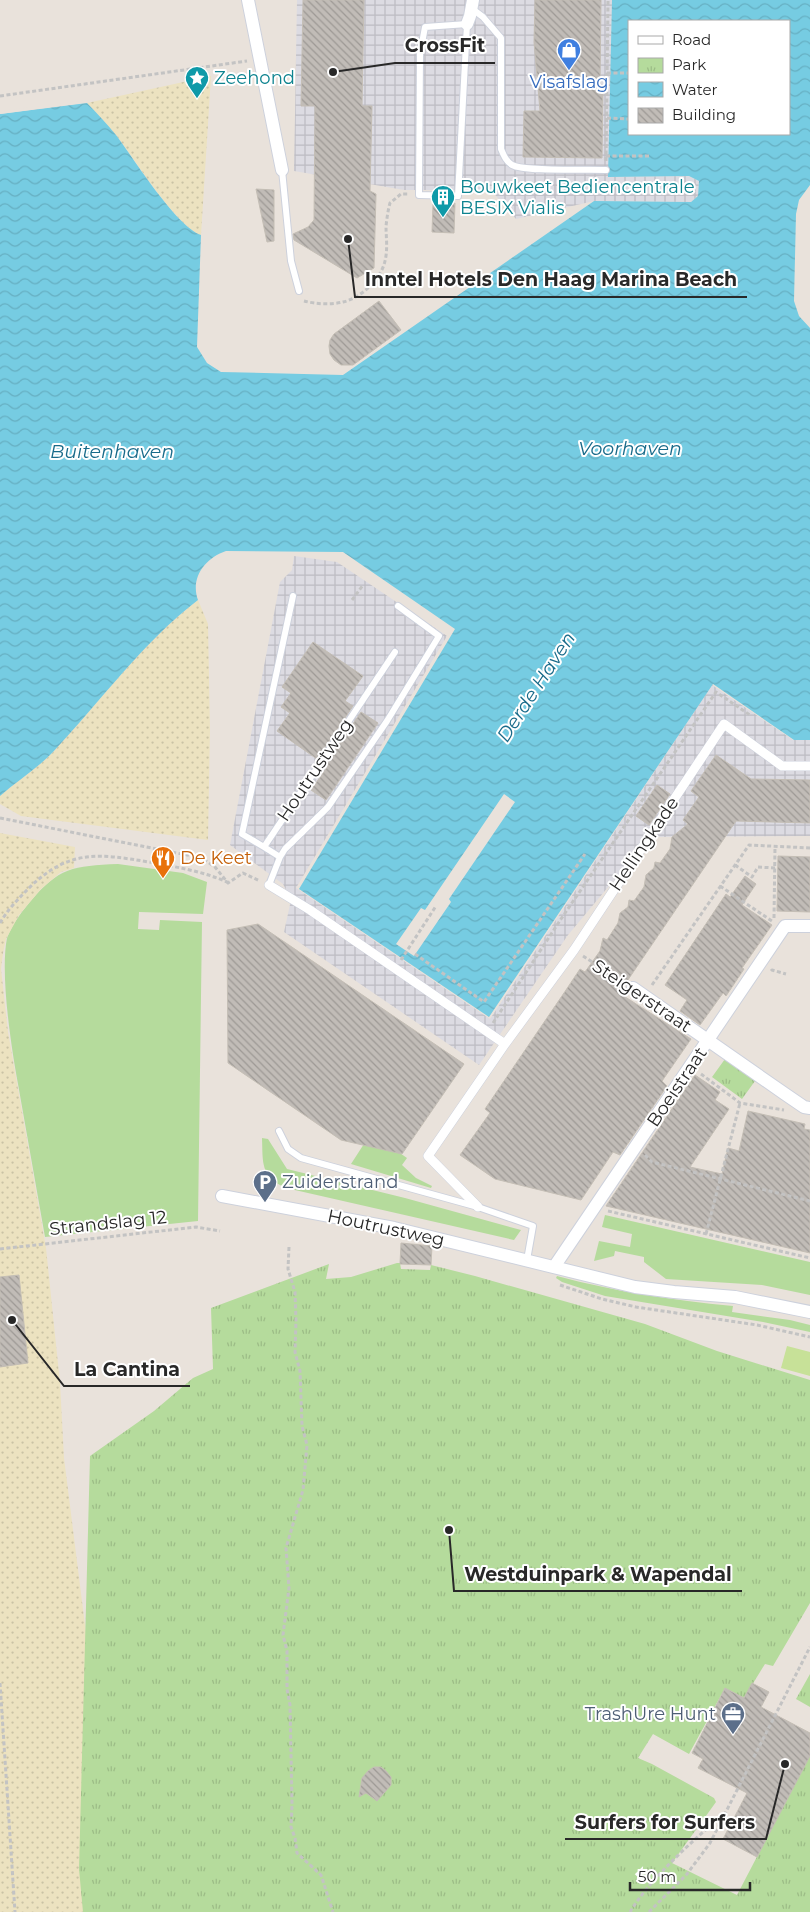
<svg xmlns="http://www.w3.org/2000/svg" width="810" height="1912" viewBox="0 0 810 1912" font-family="Montserrat,sans-serif">
<style>
.industrial{fill:url(#industrial-grid)}
.grass{fill:#b5db9c}
.sand{fill:url(#sand-dots)}
.park{fill:url(#park-tufts)}
.pitch{fill:#c7e198}
.water{fill:url(#water-waves);fill-rule:evenodd}
.pier{fill:#e9e2db}
.building{fill:url(#building-back-hatch);stroke:#c4beb5}
.lines{fill:none;stroke-linecap:round;stroke-linejoin:round}
.service-casing{stroke:#cdd1dc;stroke-width:8}
.pedestrian-casing{stroke:#cdd1dc;stroke-width:10}
.minor-casing{stroke:#cdd1dc;stroke-width:14}
.path{stroke:#c3c3c3;stroke-width:3;stroke-dasharray:4 2.5;stroke-linecap:butt}
.service{stroke:#fff;stroke-width:6}
.pedestrian{stroke:#fff;stroke-width:9}
.minor{stroke:#fff;stroke-width:12}
.labels{text-anchor:middle;dominant-baseline:central;stroke-width:4;stroke-linejoin:round;paint-order:stroke}
.culture-label{font-size:18px;fill:#0d838f;stroke:#fff;text-anchor:start}
.shop-label{font-size:18px;fill:#366cbe;stroke:#fff}
.street-label{font-size:18px;fill:#282828;stroke:#fff}
.food-label{font-size:18px;fill:#c56008;stroke:#fff;text-anchor:start}
.service-label{font-size:18px;fill:#4e5e75;stroke:#fff;text-anchor:start}
.water-label{font-size:19px;font-style:italic;fill:#196b8a;stroke:#fff}
.leader{fill:none;stroke:#282828;stroke-width:2}
.callout-dot{fill:#282828;stroke:#fff;stroke-width:2}
.callout-label{font-size:19px;text-anchor:middle;font-weight:bold;fill:#282828;stroke:#fff;stroke-width:4;stroke-linejoin:round;paint-order:stroke}
</style>
<defs>
<pattern id="industrial-grid" width="8" height="8" patternUnits="userSpaceOnUse" patternTransform="scale(1.25)"><rect width="8" height="8" fill="#dcdbe2"/><path d="M0 4h8M4 0v8" fill="none" stroke="#bdbcc2"/></pattern>
<pattern id="sand-dots" width="8" height="8" patternUnits="userSpaceOnUse" patternTransform="scale(1.25)"><rect width="8" height="8" fill="#ece2c0"/><path d="M2 2h.1M6 6h.1" fill="none" stroke="#cac2a5" stroke-width="1.8" stroke-linecap="round"/></pattern>
<pattern id="park-tufts" width="24" height="20" patternUnits="userSpaceOnUse" patternTransform="scale(1.25)"><rect width="24" height="20" fill="#b5db9c"/><path d="M3 7l-1-3M5 7V3M7 7l1-3M15 17l-1-3M17 17v-4M19 17l1-3" fill="none" stroke="#9cbc86"/></pattern>
<pattern id="water-waves" width="16" height="10" patternUnits="userSpaceOnUse" patternTransform="scale(1.25)"><rect width="16" height="10" fill="#76cce2"/><path d="M0 5q4-4 8 0t8 0" fill="none" stroke="#66afc2"/></pattern>
<pattern id="building-back-hatch" width="6" height="6" patternUnits="userSpaceOnUse" patternTransform="scale(1.25)"><rect width="6" height="6" fill="#c1bcb7"/><path d="M-1 5l2 2M0 0l6 6M5-1l2 2" fill="none" stroke="#9d9995"/></pattern>
</defs>
<rect width="100%" height="100%" fill="#e9e2db"/>
<path class="industrial" d="M 297,0 L 612,0 L 609,177 L 689,176 L 699,181 L 698,196 L 691,202 L 594,201 L 516,219 L 491,190 L 404,190 L 294,171 Z
M 294,556 L 337,562 L 447,636 L 296,888 L 490,1019 L 712,685 L 793,740 L 810,740 L 810,836 L 650,837 L 568,935 L 479,1065 L 284,932 L 291,900 L 283,884 L 230,845 L 280,582 L 292,570 Z"/>
<path class="grass" d="M 118,864 L 183,873 L 207,882 L 203,914 L 139,912 L 138,929 L 159,930 L 160,920 L 202,922 L 198,1221 L 45,1237 C 36,1186 27,1135 18,1084 C 11,1046 0,973 7,938 C 12,925 20,914 29,903 C 59,867 73,866 118,864 Z
M 371,1133 L 407,1158 L 402,1165 L 416,1178 L 432,1186 L 431,1188 L 351,1164 Z
M 262,1138 L 268,1139 L 287,1169 L 405,1198 L 521,1230 L 514,1240 L 286,1188 C 260,1176 263,1163 262,1138 Z
M 605,1215 L 810,1262 L 810,1295 L 762,1285 L 666,1279 L 644,1262 L 644,1257 L 615,1251 L 614,1256 L 594,1261 L 599,1241 L 630,1247 L 632,1234 L 602,1227 Z
M 557,1276 C 617,1292 671,1300 733,1306 L 732,1312 L 790,1320 L 810,1325 L 810,1332 L 763,1322 L 605,1296 L 562,1282 L 556,1278 Z"/>
<path class="sand" d="M 211,76 L 201,235 C 176,226 134,158 116,135 C 107,124 97,113 87,103 Z
M 198,600 L 208,624 L 210,730 L 208,840 L 21,816 L 0,804 L 0,796 C 17,781 38,768 53,752 C 101,701 142,643 198,600 Z
M 0,833 L 75,847 L 74,868 L 61,872 L 41,889 L 19,915 L 6,939 L 3,953 L 1,969 L 8,1032 L 46,1248 L 60,1383 L 64,1458 L 86,1633 L 115,1912 L 0,1912 Z"/>
<path class="park" d="M 725,1059 L 755,1081 L 742,1099 L 712,1077 Z
M 397,1263 L 400,1263 L 401,1269 L 430,1270 L 431,1265 L 475,1276 L 645,1324 L 717,1351 L 810,1380 L 810,1603 L 773,1666 L 765,1664 L 744,1698 L 725,1688 L 689,1754 L 653,1734 L 638,1758 L 652,1764 L 714,1798 L 716,1802 L 672,1863 L 737,1895 L 810,1755 L 810,1912 L 83,1912 L 79,1869 L 90,1456 L 154,1411 L 193,1378 L 213,1369 L 211,1308 L 329,1264 L 326,1279 L 351,1277 Z
M 810,1674 L 810,1707 L 796,1699 Z"/>
<path class="pitch" d="M 787,1346 L 810,1352 L 810,1376 L 781,1368 Z"/>
<path class="water" d="M 612,0 L 810,0 L 810,185 L 799,200 L 796,214 L 794,301 L 799,316 L 810,328 L 810,740 L 794,740 L 713,684 L 489,1017 L 299,889 L 455,629 L 343,552 L 226,551 C 205,558 190,578 198,600 C 142,643 101,701 53,752 C 38,768 17,781 0,796 L 0,114 L 87,103 C 97,113 107,124 116,135 C 134,159 176,226 201,235 L 197,347 L 207,363 L 221,372 L 343,375 L 594,201 L 691,202 L 698,196 L 699,181 L 689,176 L 608,177 ZM 629,21 L 789,21 L 789,134 L 629,134 Z"/>
<path class="pier" d="M 87,100 L 90,102 L 0,114 L 0,111 Z
M 504,794 L 515,802 L 449,899 L 451,902 L 414,956 L 396,944 L 421,908 L 425,910 Z"/>
<path class="building" d="M 303,0 L 364,0 L 362,106 L 372,106 L 370,191 L 376,194 L 374,268 L 357,278 L 294,240 L 293,234 L 308,227 L 314,220 L 315,106 L 301,106 Z
M 535,0 L 601,0 L 600,87 L 603,87 L 602,158 L 523,157 L 524,111 L 540,111 L 534,42 Z
M 256,189 L 274,190 L 274,241 L 267,242 Z
M 455,203 L 454,233 L 432,232 L 433,204 Z
M 379,301 L 401,330 L 353,365 L 341,365 L 334,360 L 330,354 L 329,346 L 330,340 L 334,334 Z
M 313,642 L 363,676 L 345,701 L 353,706 L 317,759 L 277,731 L 290,713 L 281,707 L 291,693 L 282,687 Z
M 361,712 L 378,723 L 326,800 L 311,790 L 328,766 L 326,764 Z
M 716,755 L 751,779 L 810,780 L 810,823 L 736,821 L 619,993 L 691,1039 L 662,1081 L 667,1086 L 620,1155 L 613,1152 L 581,1200 L 495,1179 L 460,1155 L 490,1113 L 485,1109 L 566,990 L 580,969 L 585,972 L 600,951 L 603,938 L 607,940 L 618,923 L 620,913 L 628,907 L 629,900 L 634,901 L 644,887 L 646,875 L 654,868 L 655,862 L 660,863 L 670,849 L 672,837 L 688,824 L 683,820 L 699,797 L 691,791 Z
M 657,785 L 670,794 L 649,825 L 636,816 Z
M 778,856 L 810,857 L 810,912 L 777,911 Z
M 745,876 L 756,884 L 742,905 L 772,925 L 742,968 L 744,969 L 726,996 L 723,993 L 700,1025 L 680,1011 L 687,1000 L 665,985 L 726,894 L 730,897 Z
M 258,924 L 464,1064 L 402,1154 L 341,1140 L 228,1063 L 227,930 Z
M 695,1075 L 720,1092 L 715,1100 L 729,1109 L 690,1167 L 722,1174 L 728,1148 L 739,1151 L 748,1111 L 805,1124 L 804,1129 L 810,1130 L 810,1253 L 606,1206 Z
M 401,1243 L 432,1246 L 431,1265 L 400,1264 Z
M 19,1275 L 28,1363 L 0,1367 L 0,1277 Z
M 752,1683 L 769,1692 L 761,1707 L 810,1733 L 810,1756 L 757,1857 L 723,1839 L 747,1793 L 698,1768 L 703,1759 L 692,1753 L 725,1688 L 744,1698 Z
M 374,1767 L 381,1767 L 386,1771 L 391,1777 L 391,1785 L 377,1801 L 366,1793 L 359,1797 L 362,1778 L 368,1771 Z"/>
<g class="lines">
<g class="service-casing">
<path id="service" d="M 471,8 L 483,17 L 501,38 L 501,149 C 504,156 506,161 512,165 C 525,172 587,169 606,170
M 467,24 L 458,196 L 419,195 L 420,54 L 425,27 Z
M 282,170 L 291,261 L 299,291
M 264,847 L 242,834 L 293,596
M 280,857 L 285,849 L 328,807 L 387,721 L 439,636 L 398,606
M 269,885 L 280,857 L 264,847 L 395,652
M 279,1131 L 288,1149 L 301,1158 L 478,1207 L 533,1226 L 527,1260"/>
</g>
<g class="pedestrian-casing">
<path id="pedestrian" d="M 269,885 L 310,910 L 505,1044
M 478,1207 L 428,1156 L 505,1044 L 574,950 L 724,724 L 782,766 L 810,766"/>
</g>
<g class="minor-casing">
<path id="minor" d="M 248,0 L 282,170
M 467,24 L 470,16 L 473,0
M 633,988 L 785,1094 L 804,1107 L 810,1108
M 222,1196 L 394,1228 L 635,1287 L 674,1292 L 735,1297 L 810,1312
M 554,1267 L 785,926 L 810,926"/>
</g>
<path class="path" d="M 607,73 L 629,73
M 0,96 L 247,61
M 607,118 L 629,119
M 606,156 L 649,156
M 606,161 L 608,0
M 304,301 C 315,304 331,305 343,302 C 361,298 381,279 385,261 C 388,249 386,237 386,226 C 387,218 388,210 390,203 L 401,194 L 408,194
M 352,600 L 363,585
M 0,818 L 202,858 L 215,867 L 228,883 L 243,873 L 260,881
M 735,865 L 752,877 L 758,867 L 775,868
M 720,886 L 772,921
M 774,918 L 775,847
M 0,923 C 8,909 20,897 32,885 C 71,849 100,854 149,862 C 176,867 202,871 227,882
M 415,954 L 484,1002 L 585,854
M 583,956 L 622,981
M 401,960 L 436,906
M 771,971 L 772,970 L 786,974
M 652,985 L 749,845 L 810,848
M 493,1023 L 561,919 L 716,692 L 750,715
M 701,1074 L 740,1103 L 784,1110
M 645,1155 L 652,1162 L 810,1201
M 608,1211 L 810,1258
M 706,1234 L 740,1103
M 289,1247 L 288,1269 L 295,1292 L 296,1320 L 295,1352 L 300,1371 L 302,1426 L 307,1445 L 303,1490 L 286,1548 L 289,1588 L 283,1635 L 287,1651 L 287,1689 L 290,1705 L 292,1805 L 291,1827 L 295,1838 L 297,1853 L 321,1875 L 333,1912
M 0,1249 L 196,1227 L 220,1231
M 560,1285 L 602,1299 L 636,1307 L 757,1325 L 810,1337
M 0,1683 L 15,1912
M 630,1912 C 650,1879 693,1840 723,1815
M 649,1912 L 687,1874 L 710,1843 L 810,1647"/>
<use href="#service" class="service"/>
<use href="#pedestrian" class="pedestrian"/>
<use href="#minor" class="minor"/>
</g>
<defs>
<g id="shop-pin" transform="scale(1.25)"><path d="M0 17L-7.5 6A9.5 9.5 0 1 1 7.5 6Z" fill="#3f7fe0" stroke="#fff"/><path d="M-5-2.5h2.3a2.7 3.5 0 0 1 5.4 0H5L5.5 6h-11ZM-1.5-2.5h3a1.5 2.3 0 0 0-3 0Z" fill="#fff"/></g>
<g id="sight-pin" transform="scale(1.25)"><path d="M0 17L-7.5 6A9.5 9.5 0 1 1 7.5 6Z" fill="#0f9aa8" stroke="#fff"/><path d="M0-6L1.8-2.2L6-1.7L2.9 1.2L3.7 5.4L0 3.3L-3.7 5.4L-2.9 1.2L-6-1.7L-1.8-2.2Z" fill="#fff"/></g>
<g id="building-pin" transform="scale(1.25)"><path d="M0 17L-7.5 6A9.5 9.5 0 1 1 7.5 6Z" fill="#0f9aa8" stroke="#fff"/><path d="M-4-6H4V6H1V3H-1V6H-4ZM-2.5-4.3h1.7v1.8h-1.7ZM.8-4.3h1.7v1.8H.8ZM-2.5-1h1.7V.8h-1.7ZM.8-1h1.7V.8H.8Z" fill="#fff"/></g>
<g id="restaurant-pin" transform="scale(1.25)"><path d="M0 17L-7.5 6A9.5 9.5 0 1 1 7.5 6Z" fill="#e8710a" stroke="#fff"/><path d="M-5-6h1v4h1v-4h1v4h1v-4h1v5L-1.5 .5V6h-2V.5L-5-1ZM5-6V6H3V1.5H1.5Q1.5-4 5-6Z" fill="#fff"/></g>
<g id="parking-pin" transform="scale(1.25)"><path d="M0 17L-7.5 6A9.5 9.5 0 1 1 7.5 6Z" fill="#5c6f8a" stroke="#fff"/><path d="M-3.5-5.5H1a3.5 3.5 0 0 1 0 7H-1V5.5H-3.5ZM-1-3.4V-.6H.8a1.4 1.4 0 0 0 0-2.8Z" fill="#fff"/></g>
<g id="office-pin" transform="scale(1.25)"><path d="M0 17L-7.5 6A9.5 9.5 0 1 1 7.5 6Z" fill="#5c6f8a" stroke="#fff"/><path d="M-6-3h4V-5.5h4V-3h4V5H-6ZM-1-4.5V-3h2v-1.5ZM-6 0V1H6V0Z" fill="#fff"/></g>
</defs>
<g fill-rule="evenodd">
<use href="#shop-pin" x="569" y="50"/>
<use href="#sight-pin" x="197" y="78"/>
<use href="#building-pin" x="443" y="197"/>
<use href="#restaurant-pin" x="163" y="858"/>
<use href="#parking-pin" x="265" y="1182"/>
<use href="#office-pin" x="733" y="1714"/>
</g>
<g class="labels">
<g class="culture-label">
<text x="214" y="78">Zeehond</text>
<text x="460" y="187">Bouwkeet Bediencentrale<tspan x="460" dy="21">BESIX Vialis</tspan></text>
</g>
<g class="shop-label">
<text x="569" y="82">Visafslag</text>
</g>
<g class="street-label">
<text transform="translate(315 770) rotate(-56)">Houtrustweg</text>
<text transform="translate(644 844) rotate(-56)">Hellingkade</text>
<text transform="translate(642 996) rotate(34)">Steigerstraat</text>
<text transform="translate(677 1087) rotate(-56)">Boeistraat</text>
<text transform="translate(108 1223) rotate(-6)">Strandslag 12</text>
<text transform="translate(386 1228) rotate(12)">Houtrustweg</text>
</g>
<g class="food-label">
<text x="180" y="858">De Keet</text>
</g>
<g class="service-label">
<text x="282" y="1182">Zuiderstrand</text>
<text x="716" y="1714" text-anchor="end">TrashUre Hunt</text>
</g>
<g class="water-label">
<text x="630" y="448">Voorhaven</text>
<text x="112" y="451">Buitenhaven</text>
<text transform="translate(536 687) rotate(-57)">Derde Haven</text>
</g>
</g>
<path class="leader" d="M333 72L395 63H495M348 239L355 297H747M12 1320L64 1386H190M449 1530L454 1591H742M785 1764L766 1839H565"/>
<g class="callout-dot">
<circle cx="333" cy="72" r="5"/>
<circle cx="348" cy="239" r="5"/>
<circle cx="12" cy="1320" r="5"/>
<circle cx="449" cy="1530" r="5"/>
<circle cx="785" cy="1764" r="5"/>
</g>
<g class="callout-label">
<text x="445" y="52">CrossFit</text>
<text x="551" y="286">Inntel Hotels Den Haag Marina Beach</text>
<text x="127" y="1376">La Cantina</text>
<text x="598" y="1581">Westduinpark &amp; Wapendal</text>
<text x="665" y="1829">Surfers for Surfers</text>
</g>
<rect x="628" y="20" width="162" height="115" fill="#ffffff" stroke="#a9a9a9"/>
<rect x="638" y="36" width="25" height="8" fill="#ffffff" stroke="#a9a9a9"/>
<text x="672" y="45" font-size="15" fill="#282828">Road</text>
<rect x="638" y="58" width="25" height="15" fill="url(#park-tufts)" stroke="#a9a9a9"/>
<text x="672" y="70" font-size="15" fill="#282828">Park</text>
<rect x="638" y="82" width="25" height="15" fill="url(#water-waves)" stroke="#a9a9a9"/>
<text x="672" y="95" font-size="15" fill="#282828">Water</text>
<rect x="638" y="108" width="25" height="15" fill="url(#building-back-hatch)" stroke="#a9a9a9"/>
<text x="672" y="120" font-size="15" fill="#282828">Building</text>
<path d="M630 1882v8h120v-8" fill="none" stroke="#282828" stroke-width="2.5"/>
<text x="638" y="1882" font-size="15" fill="#282828" stroke="#ffffff" stroke-width="4" paint-order="stroke">50 m</text>
</svg>
